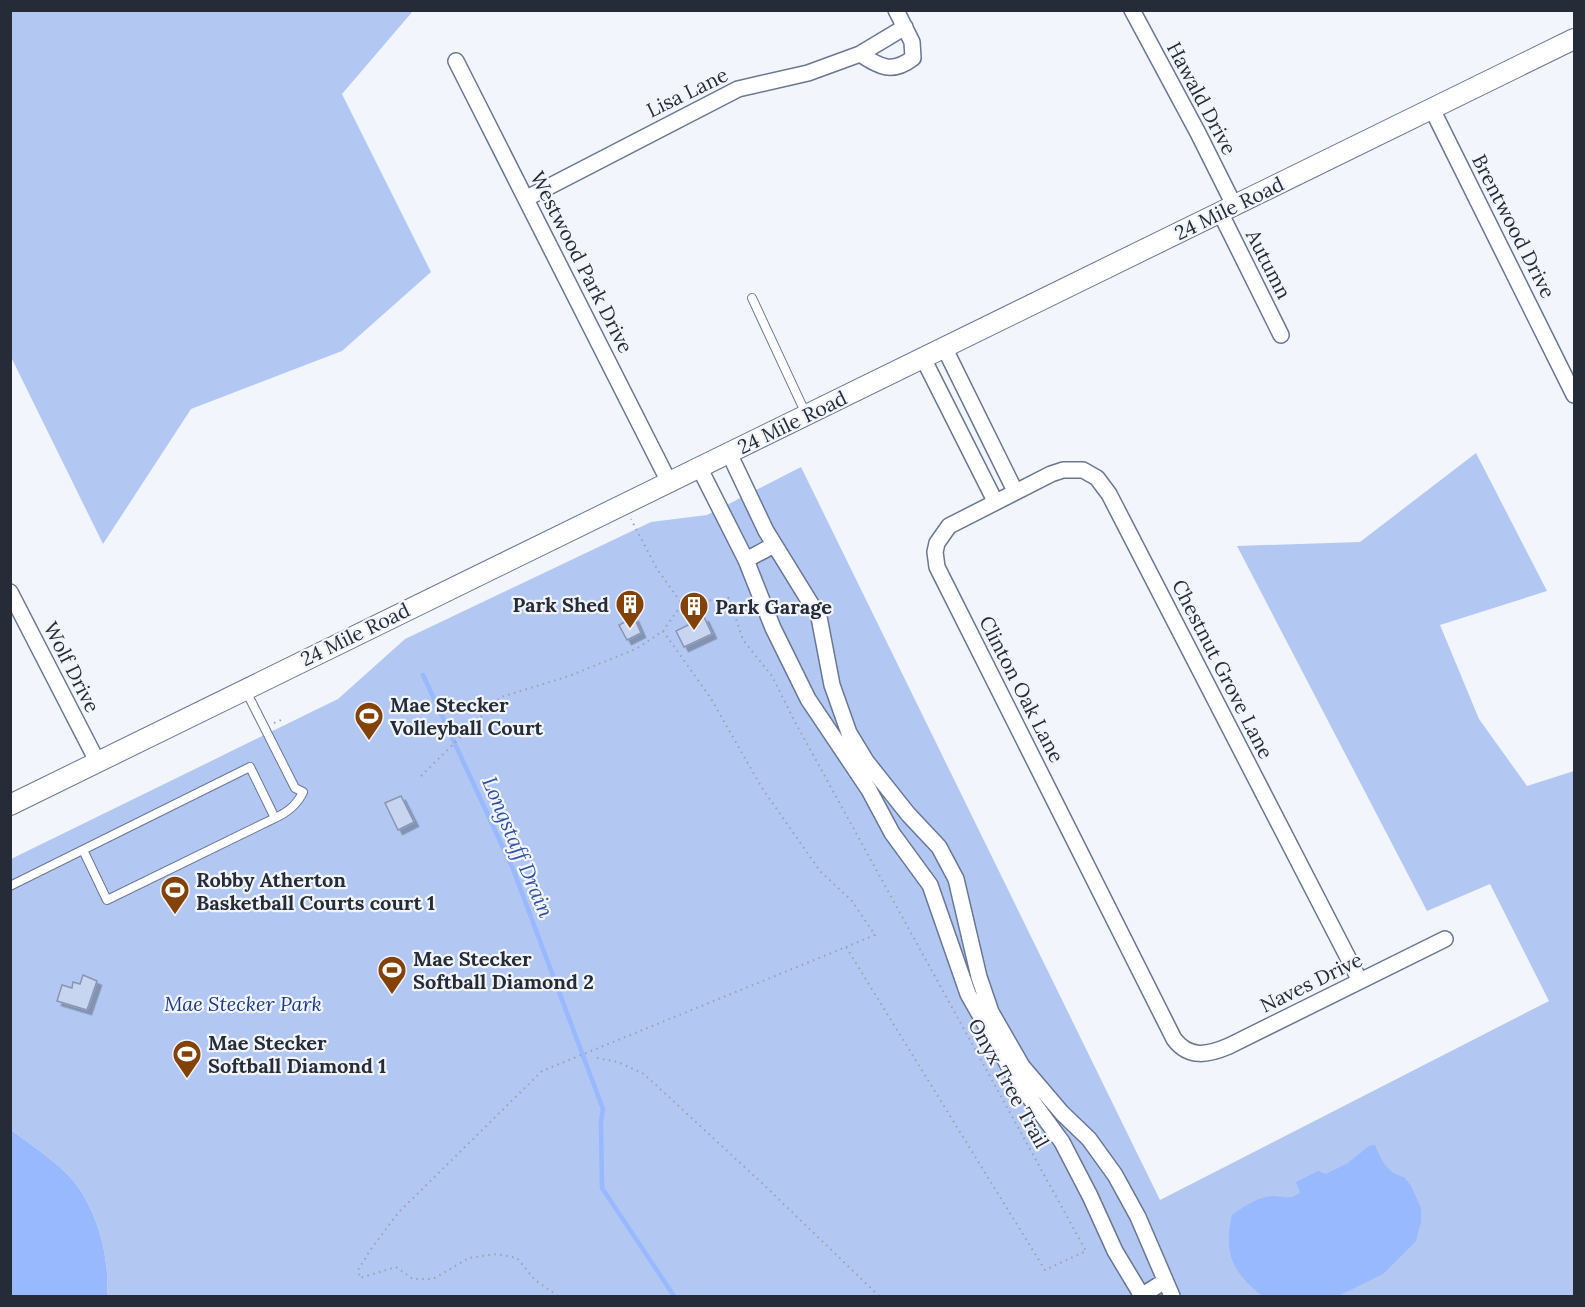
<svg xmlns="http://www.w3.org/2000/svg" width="1585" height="1307" viewBox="0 0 1585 1307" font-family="Lora,serif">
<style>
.green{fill:#b2c7f2}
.water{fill:#98b9fd}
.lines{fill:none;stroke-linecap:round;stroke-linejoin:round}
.stream{stroke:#98b9fd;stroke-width:4.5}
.building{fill:#c7d5f1;stroke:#8896b3;stroke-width:1.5;filter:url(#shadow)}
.service-casing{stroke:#697792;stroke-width:10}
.minor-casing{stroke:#697792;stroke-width:18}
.tertiary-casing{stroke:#697792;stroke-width:22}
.path{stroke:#9da1aa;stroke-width:2;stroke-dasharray:1.5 4.5;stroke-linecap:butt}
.service{stroke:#fff;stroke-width:8}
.minor{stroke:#fff;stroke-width:15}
.tertiary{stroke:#fff;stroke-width:20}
.labels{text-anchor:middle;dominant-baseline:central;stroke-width:4.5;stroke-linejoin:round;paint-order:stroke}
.street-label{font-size:20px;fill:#262c37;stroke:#f2f5fc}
.poi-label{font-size:20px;font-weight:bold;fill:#262c37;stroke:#f2f5fc;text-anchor:start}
.park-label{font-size:20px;font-style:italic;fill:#1c3a87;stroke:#f2f5fc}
.water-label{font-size:21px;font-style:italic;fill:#3152a1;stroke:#f2f5fc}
</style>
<defs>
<filter id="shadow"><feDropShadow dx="4.5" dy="4.5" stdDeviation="0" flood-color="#0004"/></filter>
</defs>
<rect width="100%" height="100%" fill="#f2f5fc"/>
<path class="green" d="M 11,10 L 413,11 L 342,94 L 431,272 L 342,351 L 191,409 L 103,544 L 11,357 Z
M 1476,453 L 1547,591 L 1440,625 L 1479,719 L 1527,786 L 1574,771 L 1574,1296 L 107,1296 C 110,1258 98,1213 75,1183 C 58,1162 32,1146 11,1130 L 11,859 L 338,699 L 405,639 L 651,522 L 707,515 L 801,467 L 1160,1200 L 1549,1001 L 1490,884 L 1427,911 L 1237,546 L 1360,542 Z"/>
<path class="water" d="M 11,1130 C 32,1146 58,1162 75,1183 C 98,1213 110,1258 107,1296 L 11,1296 Z
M 1375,1145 C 1381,1160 1387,1173 1404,1177 L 1411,1186 L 1421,1208 L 1421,1222 L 1416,1241 L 1383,1274 L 1338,1296 L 1262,1296 C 1233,1272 1223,1254 1232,1215 C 1243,1207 1258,1197 1272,1196 C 1283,1196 1291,1201 1300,1192 L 1296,1182 L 1318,1171 L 1326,1174 L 1348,1163 L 1369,1146 Z"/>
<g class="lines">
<path class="stream" d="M 423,675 L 513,869 L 603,1109 L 601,1121 L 602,1188 L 674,1296"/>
</g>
<path class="building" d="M 634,617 L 641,633 L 627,640 L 619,625 Z
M 704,617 L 712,634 L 684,647 L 676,631 Z
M 401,796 L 414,822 L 398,830 L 385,803 Z
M 83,975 L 97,981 L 87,1010 L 57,1001 L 62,985 L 72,988 L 73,982 L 80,984 Z"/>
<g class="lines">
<g class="service-casing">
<path id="service" d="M 752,298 L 806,414
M 246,691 L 295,788 L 303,792 C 297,805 288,812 275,818
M 10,886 L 250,767 L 275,818 L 107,900 L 83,850"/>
</g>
<g class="minor-casing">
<path id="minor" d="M 1132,10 L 1198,133 L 1234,205
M 860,54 C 880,67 892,74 913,58 L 912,42 L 896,10
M 456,61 L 669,482
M 1432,109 L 1574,395
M 527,198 L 738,89 L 808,73 L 860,54 L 905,27
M 1220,212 L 1281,335
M 944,347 L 1015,491
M 923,358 L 995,501
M 729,453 L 766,531 L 819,617 L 832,685 L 849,733 L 866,761 L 908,814 L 939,847 L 956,879 L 979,977 L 991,1012 L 1022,1066 L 1062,1113 L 1089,1139 L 1115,1175 L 1138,1217 L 1172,1296
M 699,467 L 746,560 L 773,628 L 808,699 L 869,790 L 892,833 L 930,885 L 968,994 L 1016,1079 L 1062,1142 L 1090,1196 L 1115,1251 L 1142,1296
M 746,560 L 774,545
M 10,592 L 97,761
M 1360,981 L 1109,494 L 1097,478 L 1083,470 L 1063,470 L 1051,474 L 949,526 L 937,543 L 935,552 L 937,567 L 1174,1039 C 1189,1059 1208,1055 1229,1046 L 1445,939
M 1141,1296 L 1165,1281"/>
</g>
<g class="tertiary-casing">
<path id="tertiary" d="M 10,805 L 1574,39"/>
</g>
<path class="path" d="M 663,631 L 710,697 L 762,788 L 820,871 L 852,901 L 875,935 L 846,947
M 274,723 L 281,720
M 421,776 L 501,697 L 569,676 L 636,649 L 663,631 L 682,604 L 657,569 L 631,519
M 597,1058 L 618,1062 L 644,1074 L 764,1185 L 879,1296
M 558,1296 L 535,1280 L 517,1258 L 497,1254 L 469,1258 L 433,1279 L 413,1279 L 396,1267 L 360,1278 L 358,1270 L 371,1249 L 398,1213 L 542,1071 L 846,947 L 1045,1270 L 1086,1251 L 795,722 L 772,676 L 743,640 L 729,598 L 682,604"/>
<use href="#service" class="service"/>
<use href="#minor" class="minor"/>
<use href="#tertiary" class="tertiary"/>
</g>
<defs>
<g id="building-pin" transform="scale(1.5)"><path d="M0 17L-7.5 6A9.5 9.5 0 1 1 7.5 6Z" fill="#824208" stroke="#f2f5fc"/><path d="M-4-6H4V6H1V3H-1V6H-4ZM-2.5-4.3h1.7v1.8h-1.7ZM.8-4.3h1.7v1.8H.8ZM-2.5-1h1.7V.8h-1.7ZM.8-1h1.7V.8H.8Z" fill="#fff"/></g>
<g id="stadium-pin" transform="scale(1.5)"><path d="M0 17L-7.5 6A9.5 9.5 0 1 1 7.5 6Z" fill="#824208" stroke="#f2f5fc"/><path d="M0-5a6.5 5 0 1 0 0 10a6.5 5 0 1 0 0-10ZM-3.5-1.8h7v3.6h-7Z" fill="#fff"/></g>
</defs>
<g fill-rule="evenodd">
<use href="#building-pin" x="630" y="604"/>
<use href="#building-pin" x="694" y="606"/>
<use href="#stadium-pin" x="369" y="716"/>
<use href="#stadium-pin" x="175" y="890"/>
<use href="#stadium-pin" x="392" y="970"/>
<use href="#stadium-pin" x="187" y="1054"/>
</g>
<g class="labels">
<g class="street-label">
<text transform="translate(687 92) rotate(-26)">Lisa Lane</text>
<text transform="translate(1202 98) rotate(62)">Hawald Drive</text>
<text transform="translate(1229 208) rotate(-26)">24 Mile Road</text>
<text transform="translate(1514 226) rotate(63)">Brentwood Drive</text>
<text transform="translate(582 262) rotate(63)">Westwood Park Drive</text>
<text transform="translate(1269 264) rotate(63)">Autumn</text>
<text transform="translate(792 422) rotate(-26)">24 Mile Road</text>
<text transform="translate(355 634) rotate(-26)">24 Mile Road</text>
<text transform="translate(72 667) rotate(63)">Wolf Drive</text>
<text transform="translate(1223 669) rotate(63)">Chestnut Grove Lane</text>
<text transform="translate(1022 689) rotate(63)">Clinton Oak Lane</text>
<text transform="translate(1311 982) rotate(-26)">Naves Drive</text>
<text transform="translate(1009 1083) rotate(61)">Onyx Tree Trail</text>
</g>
<g class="poi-label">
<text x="609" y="604" text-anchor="end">Park Shed</text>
<text x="715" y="606">Park Garage</text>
<text x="390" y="704">Mae Stecker<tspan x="390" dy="23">Volleyball Court</tspan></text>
<text x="196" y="879">Robby Atherton<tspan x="196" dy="23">Basketball Courts court 1</tspan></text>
<text x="413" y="958">Mae Stecker<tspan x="413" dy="23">Softball Diamond 2</tspan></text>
<text x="208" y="1042">Mae Stecker<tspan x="208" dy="23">Softball Diamond 1</tspan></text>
</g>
<g class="park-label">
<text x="243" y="1003">Mae Stecker Park</text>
</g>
<g class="water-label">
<text transform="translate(518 847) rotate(67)">Longstaff Drain</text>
</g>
</g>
<rect width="1585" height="1307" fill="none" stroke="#262c37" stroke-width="24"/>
</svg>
